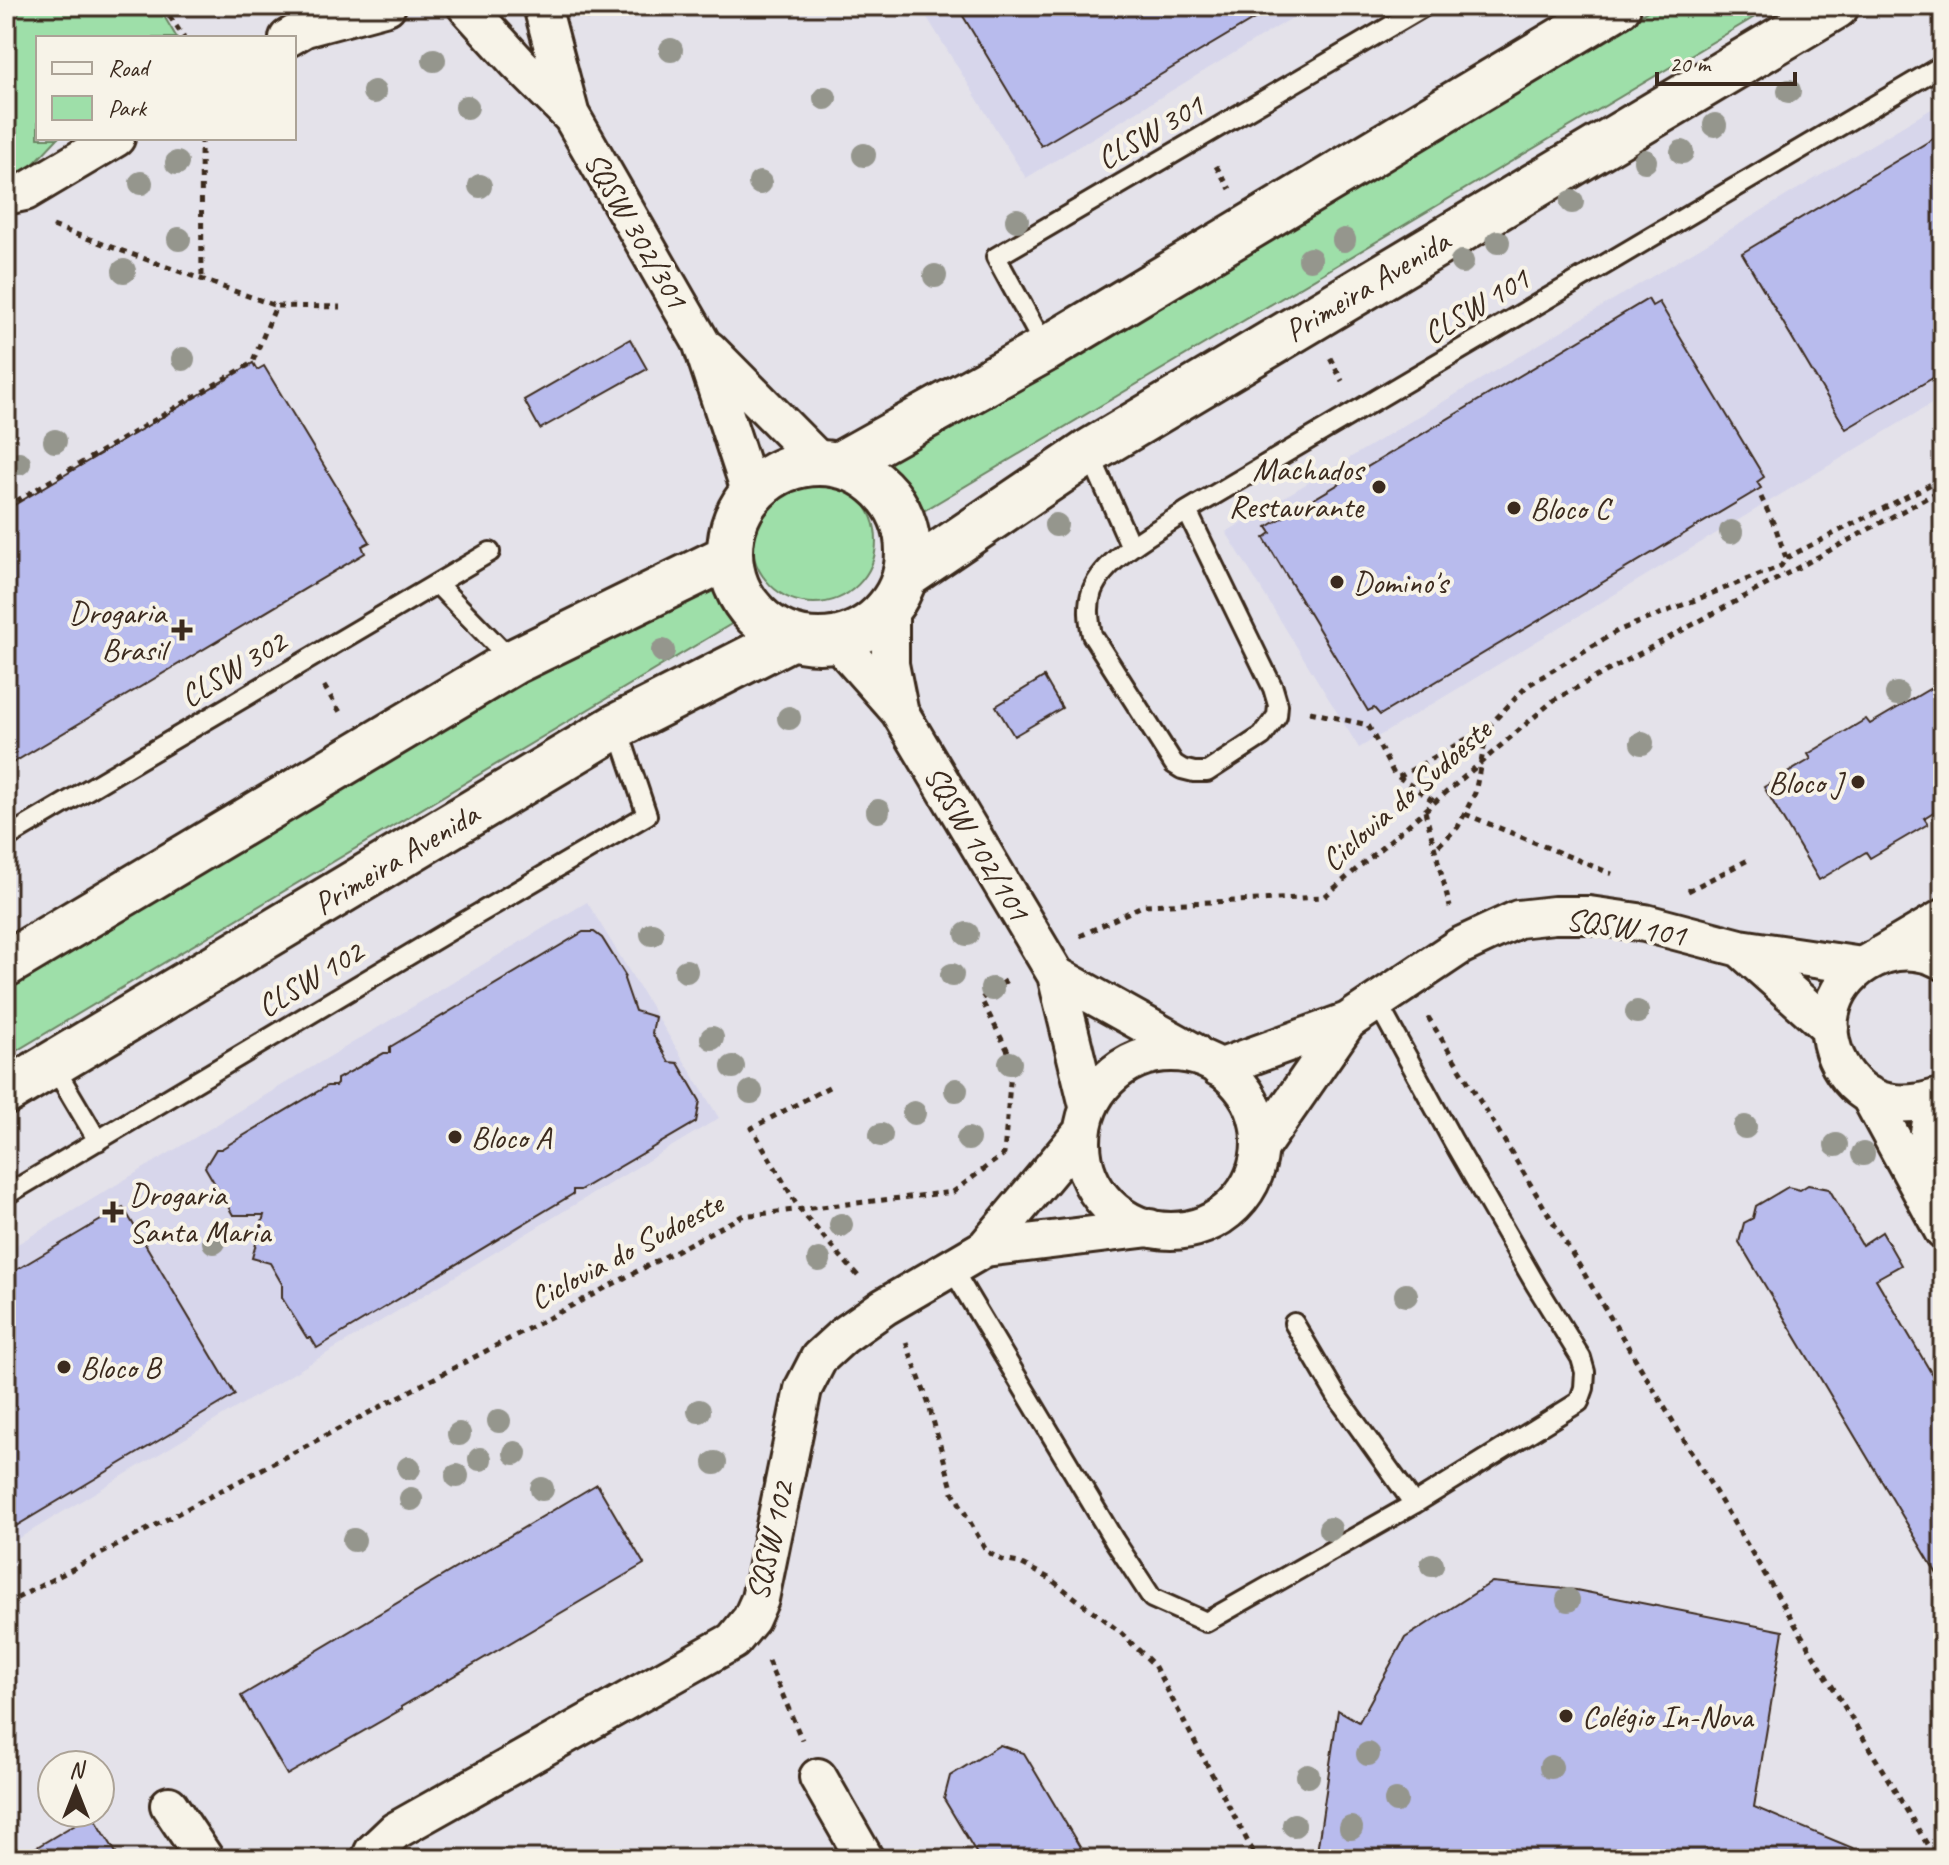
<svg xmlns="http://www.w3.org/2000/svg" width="1949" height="1865" viewBox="0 0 1949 1865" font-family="Caveat,sans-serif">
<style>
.built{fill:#d7d6eb}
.green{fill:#9edfa9;stroke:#6c8464;stroke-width:2}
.building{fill:#b8bbed;stroke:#3b2a1e;stroke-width:2}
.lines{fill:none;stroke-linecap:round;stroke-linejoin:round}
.lane-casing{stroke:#3b2a1e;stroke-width:24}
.street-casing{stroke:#3b2a1e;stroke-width:42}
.secondary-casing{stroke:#3b2a1e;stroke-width:50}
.path{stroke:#3b2a1e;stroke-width:5;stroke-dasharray:6 6;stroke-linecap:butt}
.lane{stroke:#f7f3e8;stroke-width:18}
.street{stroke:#f7f3e8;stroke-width:36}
.secondary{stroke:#f7f3e8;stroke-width:44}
.tree{fill:#95968d}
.poi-dot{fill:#3b2a1e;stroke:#f7f3e8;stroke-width:3}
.labels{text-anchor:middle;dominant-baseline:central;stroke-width:8;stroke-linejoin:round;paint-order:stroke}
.street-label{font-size:32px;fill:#3b2a1e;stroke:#f7f3e8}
.poi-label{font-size:32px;fill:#3b2a1e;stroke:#f7f3e8;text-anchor:start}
</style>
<rect width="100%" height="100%" fill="#e4e2ea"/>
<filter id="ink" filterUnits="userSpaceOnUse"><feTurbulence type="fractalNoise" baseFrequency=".0125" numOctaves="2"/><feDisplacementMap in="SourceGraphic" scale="16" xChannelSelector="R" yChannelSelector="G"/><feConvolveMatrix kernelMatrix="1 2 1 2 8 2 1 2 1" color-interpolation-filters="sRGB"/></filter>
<g filter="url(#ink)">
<path class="built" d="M 920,6 L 1312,6 L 1026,178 Z
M 1943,102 L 1943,397 L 1359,748 L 1226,532 Z
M 587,902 L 719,1118 L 6,1546 L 6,1251 Z"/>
<path class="green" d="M 6,6 L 158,6 L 177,38 L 38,38 L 38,138 L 58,138 L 6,193 Z
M 1656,6 L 1773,6 L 920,513 C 913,493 906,477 889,464 L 889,462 Z
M752 541a62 62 0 1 1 124 0a62 62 0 1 1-124 0Z
M 714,585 L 724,604 L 738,620 L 6,1057 L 6,986 L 539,670 Z"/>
<path class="building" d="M 957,6 L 1276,6 L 1041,146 Z
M 1943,133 L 1943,372 L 1846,429 L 1742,253 Z
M 1648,299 L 1652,306 L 1659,302 L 1764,477 L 1757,482 L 1761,488 L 1380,715 L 1374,708 L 1368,711 L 1264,538 L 1271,533 L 1267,527 Z
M 630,339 L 647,369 L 540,429 L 524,400 Z
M 253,363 L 257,370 L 264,366 L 370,542 L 362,546 L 365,553 L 6,767 L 6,510 Z
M 1044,677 L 1062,708 L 1014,736 L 996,706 Z
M 1943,681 L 1943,806 L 1924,818 L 1928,824 L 1870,858 L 1866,852 L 1819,880 L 1764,787 L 1811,759 L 1808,754 L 1866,719 L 1870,724 Z
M 583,932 L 594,932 L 602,938 L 625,975 L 624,979 L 635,1011 L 655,1017 L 652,1033 L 669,1062 L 678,1063 L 700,1101 L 696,1122 L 580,1190 L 573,1190 L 573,1194 L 317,1348 L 311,1338 L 307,1338 L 282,1298 L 282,1284 L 270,1263 L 252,1258 L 264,1215 L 233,1215 L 205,1167 L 216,1149 L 221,1149 L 327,1086 L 335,1086 L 337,1084 L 337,1079 L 384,1053 L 390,1053 L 390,1047 Z
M 1808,1185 L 1829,1189 L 1862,1245 L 1882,1232 L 1901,1265 L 1876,1279 L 1943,1393 L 1943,1584 L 1739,1242 L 1744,1223 L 1753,1218 L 1756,1206 L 1788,1187 L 1800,1190 Z
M 123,1207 L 235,1395 L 6,1532 L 6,1276 Z
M 597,1484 L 644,1564 L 401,1707 L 402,1709 L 287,1775 L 241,1696 Z
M 1492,1582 L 1576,1590 L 1783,1631 L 1754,1807 L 1879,1859 L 1316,1859 L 1338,1710 L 1359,1722 L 1405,1638 Z
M 1000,1745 L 1024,1753 L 1087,1859 L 980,1859 L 944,1799 L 950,1776 Z
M 92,1814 L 120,1859 L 17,1859 Z"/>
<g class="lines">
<g class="lane-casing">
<path id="lane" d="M 1046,349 L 996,257 L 1425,6
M 1089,452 L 1131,547
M 1187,511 L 1273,688 L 1278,705 L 1277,716 L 1262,736 L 1207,772 L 1194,772 L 1182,769 L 1174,764 L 1092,635 C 1089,620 1087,606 1092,591 C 1105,557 1158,530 1187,511 L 1943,65
M 437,584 L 513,662
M 6,838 L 490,552
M 53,1065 L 98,1141
M 6,1195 L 466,921 L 647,815 L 617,726
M 951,1267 L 1114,1540 L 1152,1598 L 1206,1622 L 1414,1504 L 1579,1402 L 1584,1388 L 1585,1372 L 1581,1358 L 1536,1285 L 1453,1141 L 1377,1002
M 1294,1323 L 1338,1398 L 1414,1504"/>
</g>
<g class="street-casing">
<path id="street" d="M 466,6 L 518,63 L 572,117 L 701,342 L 751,494
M 542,6 L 571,116
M 288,38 L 305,28 L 387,6
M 6,196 L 25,192 L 116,138
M 708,349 L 821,463
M 890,607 L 890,664 L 899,709
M 836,640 L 899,711 L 1056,975 L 1088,1106
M 1740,948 L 1830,1028
M 1882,954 L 1943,918
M 1943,961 C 1938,959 1932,955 1926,954 C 1884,943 1840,971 1831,1012 C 1822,1052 1853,1100 1894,1103 C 1912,1105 1927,1101 1943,1096
M 1056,975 L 1194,1052
M1082 1142a89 89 0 1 1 178 0a89 89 0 1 1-178 0Z
M 1219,1068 L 1348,1021 L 1460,946 L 1518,919 L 1554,915 L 1589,915 L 1645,923 L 1740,948 L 1862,966
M 1869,1095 L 1943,1231
M 1260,1148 L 1348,1021
M 1927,1195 C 1927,1162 1923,1124 1943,1096
M 985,1248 L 1150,1228
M 818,1777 L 865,1859
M 169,1805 L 205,1859
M 370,1859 L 373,1852 L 395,1831 L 733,1641 L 751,1619 L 760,1599 L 803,1389 L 819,1358 L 843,1336 L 884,1307 L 985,1248 L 1081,1133"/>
</g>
<g class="secondary-casing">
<path id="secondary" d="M730 552a89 89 0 1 1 178 0a89 89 0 1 1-178 0Z
M 838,465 L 1046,349 L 1618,6
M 906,576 L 1089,452 L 1836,6
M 6,964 L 513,662 L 730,556
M 6,1092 L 617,726 L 792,637"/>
</g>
<path class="path" d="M 163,6 L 184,38
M 586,18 L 604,6
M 201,138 L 202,280
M 1216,166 L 1230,189
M 53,226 L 276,306
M 1330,358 L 1342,381
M 6,507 L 252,363 L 276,306 L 340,307
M 1786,558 L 1943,478
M 324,686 L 340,712
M 1310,712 L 1368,725 L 1394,774 L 1435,802
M 1488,727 L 1527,686 L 1617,631 L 1781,566 L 1786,558 L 1776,529 L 1761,497
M 1399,777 L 1488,727 L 1475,793 L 1458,827 L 1435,849
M 1425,811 L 1450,907
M 1465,814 L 1612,874
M 1688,891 L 1750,859
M 1080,936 L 1144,905 L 1324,897 L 1554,700 L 1943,489
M 1428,1017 L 1493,1122 L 1936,1859
M 829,1087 L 752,1128 L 800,1210 L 858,1276
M 906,1342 L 928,1402 L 953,1492 L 987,1552 L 1002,1560 L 1020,1563 L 1049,1578 L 1120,1632 L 1154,1665 L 1257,1859
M 6,1604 L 742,1216 L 953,1192 L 1004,1154 L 1012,1059 L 981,999 L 1010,978
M 768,1661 L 802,1740"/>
<use href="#lane" class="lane"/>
<use href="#street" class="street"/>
<use href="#secondary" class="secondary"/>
</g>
<g class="tree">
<circle cx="671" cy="50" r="12"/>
<circle cx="434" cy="60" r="12"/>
<circle cx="1789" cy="91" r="12"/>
<circle cx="374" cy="92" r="12"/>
<circle cx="825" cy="98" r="12"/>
<circle cx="467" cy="107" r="12"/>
<circle cx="1715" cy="125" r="12"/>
<circle cx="1682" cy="152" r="12"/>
<circle cx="864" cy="155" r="12"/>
<circle cx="1645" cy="161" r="12"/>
<circle cx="177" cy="163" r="12"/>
<circle cx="141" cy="183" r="12"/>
<circle cx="760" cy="183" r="12"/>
<circle cx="480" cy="186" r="12"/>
<circle cx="1572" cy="202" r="12"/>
<circle cx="1017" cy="220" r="12"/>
<circle cx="179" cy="239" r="12"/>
<circle cx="1344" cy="240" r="12"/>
<circle cx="1498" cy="242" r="12"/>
<circle cx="1310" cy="259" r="12"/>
<circle cx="1462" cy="262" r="12"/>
<circle cx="124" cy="271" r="12"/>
<circle cx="935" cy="276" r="12"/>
<circle cx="183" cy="359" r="12"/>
<circle cx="55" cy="441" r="12"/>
<circle cx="19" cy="463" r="12"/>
<circle cx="1056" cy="525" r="12"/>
<circle cx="1731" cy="532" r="12"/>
<circle cx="663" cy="651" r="12"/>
<circle cx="1897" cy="694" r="12"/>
<circle cx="789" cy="718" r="12"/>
<circle cx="1642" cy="743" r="12"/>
<circle cx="878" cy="811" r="12"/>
<circle cx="652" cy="934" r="12"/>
<circle cx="967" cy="934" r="12"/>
<circle cx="686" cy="971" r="12"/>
<circle cx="952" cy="975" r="12"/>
<circle cx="992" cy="989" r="12"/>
<circle cx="1637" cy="1012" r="12"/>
<circle cx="712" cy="1038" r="12"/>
<circle cx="1010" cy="1063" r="12"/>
<circle cx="733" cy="1067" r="12"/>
<circle cx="956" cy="1090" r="12"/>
<circle cx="751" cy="1092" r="12"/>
<circle cx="914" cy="1113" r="12"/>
<circle cx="1745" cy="1127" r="12"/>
<circle cx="881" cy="1135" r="12"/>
<circle cx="968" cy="1139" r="12"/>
<circle cx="1836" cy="1145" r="12"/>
<circle cx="1863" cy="1154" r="12"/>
<circle cx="841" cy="1225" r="12"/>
<circle cx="214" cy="1242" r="12"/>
<circle cx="819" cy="1260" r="12"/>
<circle cx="1406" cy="1295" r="12"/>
<circle cx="699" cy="1411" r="12"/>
<circle cx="499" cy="1421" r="12"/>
<circle cx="459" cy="1434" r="12"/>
<circle cx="515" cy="1453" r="12"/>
<circle cx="480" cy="1459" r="12"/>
<circle cx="715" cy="1463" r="12"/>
<circle cx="409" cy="1468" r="12"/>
<circle cx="457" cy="1476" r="12"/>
<circle cx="542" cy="1489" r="12"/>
<circle cx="411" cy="1499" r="12"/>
<circle cx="1330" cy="1529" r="12"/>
<circle cx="354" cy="1540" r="12"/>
<circle cx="1432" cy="1565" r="12"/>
<circle cx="1568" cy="1600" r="12"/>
<circle cx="1368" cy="1754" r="12"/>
<circle cx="1551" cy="1767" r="12"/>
<circle cx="1308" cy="1776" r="12"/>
<circle cx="1396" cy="1801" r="12"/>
<circle cx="1294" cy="1825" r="12"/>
<circle cx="1351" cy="1828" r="12"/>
</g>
</g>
<g class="poi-dot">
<circle cx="1379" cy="487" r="8"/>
<circle cx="1514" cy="508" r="8"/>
<circle cx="1337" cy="582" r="8"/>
<path d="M178 618h8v8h8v8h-8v8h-8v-8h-8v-8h8z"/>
<circle cx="1858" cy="782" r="8"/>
<circle cx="455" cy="1137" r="8"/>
<path d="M109 1200h8v8h8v8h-8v8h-8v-8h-8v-8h8z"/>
<circle cx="64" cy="1367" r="8"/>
<circle cx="1566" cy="1716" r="8"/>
</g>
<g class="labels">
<g class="street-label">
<text transform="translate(1150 132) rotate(-30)">CLSW 301</text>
<text transform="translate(636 230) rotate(60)">SQSW 302/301</text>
<text transform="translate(1367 286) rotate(-31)">Primeira Avenida</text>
<text transform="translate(1476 306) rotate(-31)">CLSW 101</text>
<text transform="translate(233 669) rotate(-31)">CLSW 302</text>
<text transform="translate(1406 795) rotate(-41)">Ciclovia do Sudoeste</text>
<text transform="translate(977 843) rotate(59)">SQSW 102/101</text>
<text transform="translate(396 859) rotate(-31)">Primeira Avenida</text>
<text transform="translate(1626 927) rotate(8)">SQSW 101</text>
<text transform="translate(310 979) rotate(-31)">CLSW 102</text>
<text transform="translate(626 1251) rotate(-28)">Ciclovia do Sudoeste</text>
<text transform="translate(770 1541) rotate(-77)">SQSW 102</text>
</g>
<g class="poi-label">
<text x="1363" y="469" text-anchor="end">Machados<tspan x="1363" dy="37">Restaurante</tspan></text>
<text x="1530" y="508">Bloco C</text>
<text x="1353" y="582">Domino's</text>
<text x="166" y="612" text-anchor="end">Drogaria<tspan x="166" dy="37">Brasil</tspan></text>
<text x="1842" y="782" text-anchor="end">Bloco J</text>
<text x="471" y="1137">Bloco A</text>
<text x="129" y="1194">Drogaria<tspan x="129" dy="37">Santa Maria</tspan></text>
<text x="80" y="1367">Bloco B</text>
<text x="1582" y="1716">Colégio In-Nova</text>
</g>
</g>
<rect width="1949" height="1865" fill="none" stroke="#f7f3e8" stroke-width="32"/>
<rect x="16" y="16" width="1917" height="1833" fill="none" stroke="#3b2a1e" stroke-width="3" filter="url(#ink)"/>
<rect x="36" y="36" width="260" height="104" fill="#f7f3e8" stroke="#aca397" stroke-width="2"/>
<rect x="52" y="62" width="40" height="12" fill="#f7f3e8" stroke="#aca397" stroke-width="2"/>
<text x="108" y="76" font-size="24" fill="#3b2a1e">Road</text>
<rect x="52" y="96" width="40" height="24" fill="#9edfa9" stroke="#aca397" stroke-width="2"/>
<text x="108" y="116" font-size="24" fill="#3b2a1e">Park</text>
<g transform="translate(76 1789)"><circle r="38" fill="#f7f3e8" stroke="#aca397" stroke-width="2"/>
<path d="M0-6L14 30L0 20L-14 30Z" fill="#3b2a1e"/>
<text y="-12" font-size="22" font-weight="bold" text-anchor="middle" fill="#3b2a1e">N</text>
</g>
<path d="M1657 72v12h138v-12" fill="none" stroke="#3b2a1e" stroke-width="4"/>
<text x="1669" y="72" font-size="24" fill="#3b2a1e" stroke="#f7f3e8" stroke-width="6" paint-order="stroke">20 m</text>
</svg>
